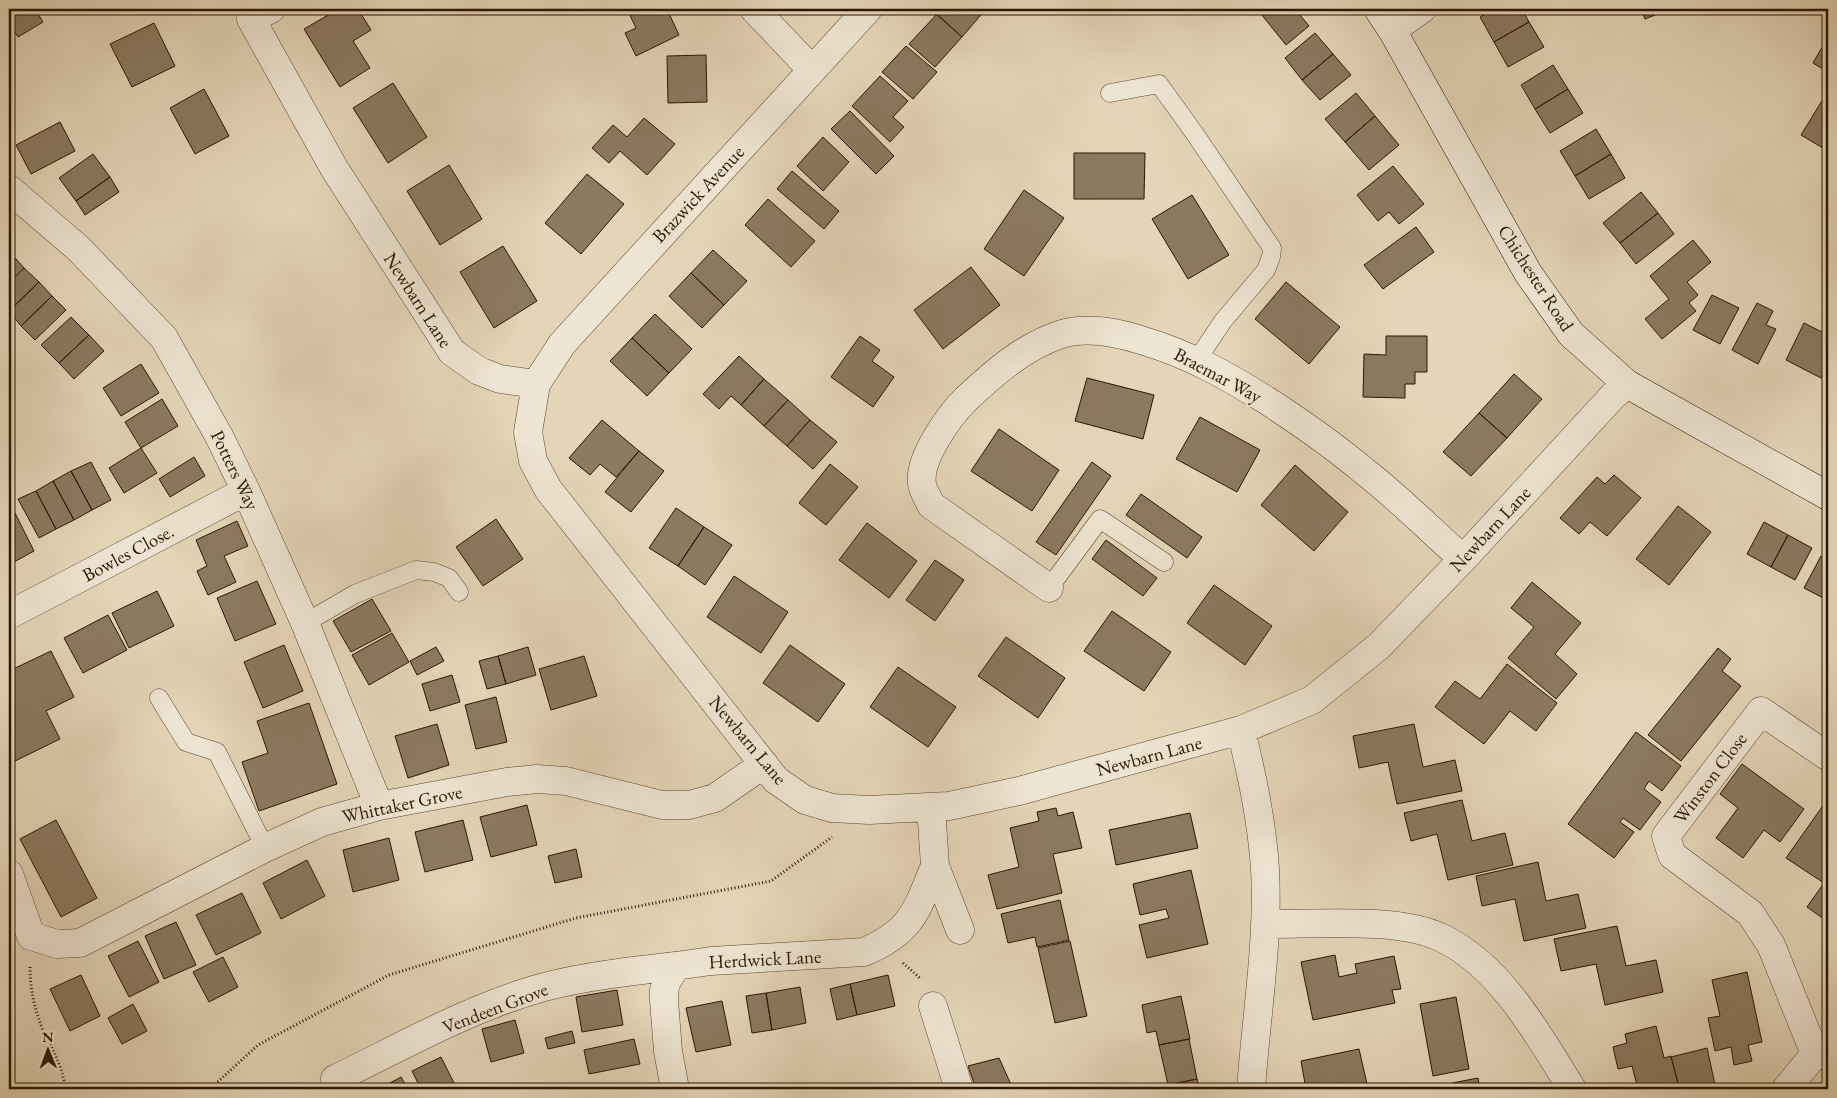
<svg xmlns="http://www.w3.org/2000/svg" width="1837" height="1098" viewBox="0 0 1837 1098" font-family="'EB Garamond',serif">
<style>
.building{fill:#8b7960;stroke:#2b1600}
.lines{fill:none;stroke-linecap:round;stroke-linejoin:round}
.service-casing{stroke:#59462e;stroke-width:19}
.minor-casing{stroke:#59462e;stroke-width:29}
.secondary-casing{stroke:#2b1600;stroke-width:29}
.path{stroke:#2b1600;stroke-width:3;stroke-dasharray:1 2.5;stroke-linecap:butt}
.service{stroke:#ede4d1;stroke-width:18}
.minor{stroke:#ede4d1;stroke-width:28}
.secondary{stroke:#ede4d1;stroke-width:28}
.labels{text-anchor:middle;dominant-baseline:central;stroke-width:4.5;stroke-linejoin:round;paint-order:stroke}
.street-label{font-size:19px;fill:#2b1600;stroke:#ede4d1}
</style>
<rect width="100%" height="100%" fill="#e4d5b8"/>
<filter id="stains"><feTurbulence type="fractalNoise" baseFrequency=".004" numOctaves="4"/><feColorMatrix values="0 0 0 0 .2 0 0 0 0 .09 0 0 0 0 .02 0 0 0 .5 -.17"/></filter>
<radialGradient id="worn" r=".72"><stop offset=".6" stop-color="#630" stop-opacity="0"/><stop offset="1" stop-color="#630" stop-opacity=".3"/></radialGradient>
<path class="building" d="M 9,9 L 35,9 L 43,22 L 18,37 L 9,23 Z
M 341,9 L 358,9 L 371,30 L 353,41 L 370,68 L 340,87 L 304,29 L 335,11 L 336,12 Z
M 627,9 L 667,9 L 679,35 L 636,56 L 625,33 L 636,28 Z
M 939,9 L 984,9 L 985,10 L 962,37 L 935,13 Z
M 1257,9 L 1298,9 L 1296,10 L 1309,26 L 1286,45 Z
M 1495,9 L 1522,9 L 1529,22 L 1494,42 L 1480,17 Z
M 1641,9 L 1670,9 L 1645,19 Z
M 937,14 L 962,37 L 935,67 L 909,44 Z
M 1529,22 L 1544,47 L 1508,67 L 1494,42 Z
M 154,23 L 175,66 L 132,87 L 110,44 Z
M 1315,33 L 1333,54 L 1302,80 L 1285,58 Z
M 1828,37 L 1828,72 L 1813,63 Z
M 906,46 L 937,72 L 913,99 L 882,72 Z
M 1333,54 L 1351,75 L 1320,100 L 1302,80 Z
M 706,55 L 707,102 L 668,103 L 667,56 Z
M 1553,65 L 1568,89 L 1535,109 L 1521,85 Z
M 880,76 L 908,101 L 893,117 L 904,127 L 890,142 L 852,106 Z
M 393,83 L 427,137 L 388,163 L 353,108 Z
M 204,89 L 229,136 L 195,154 L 170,108 Z
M 1568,89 L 1583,113 L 1550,133 L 1535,109 Z
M 1828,91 L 1828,151 L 1801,135 Z
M 1356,93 L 1375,116 L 1345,142 L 1325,119 Z
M 850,111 L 894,156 L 876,174 L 831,129 Z
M 1375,116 L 1399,145 L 1369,170 L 1345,142 Z
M 644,118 L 675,144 L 647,175 L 620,151 L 609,163 L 592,148 L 613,125 L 627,137 Z
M 60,122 L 75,151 L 31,174 L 16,145 Z
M 1596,129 L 1611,154 L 1575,176 L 1560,151 Z
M 823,137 L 849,162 L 823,191 L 797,166 Z
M 1074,153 L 1145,153 L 1144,199 L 1074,199 Z
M 93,154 L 110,177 L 76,201 L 59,178 Z
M 1611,154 L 1625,178 L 1589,199 L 1575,176 Z
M 449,165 L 482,219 L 440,245 L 407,191 Z
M 1393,166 L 1424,204 L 1399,224 L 1389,212 L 1378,221 L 1357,195 Z
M 792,171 L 839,211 L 824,229 L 777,189 Z
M 587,174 L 624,204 L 581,254 L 545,223 Z
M 110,177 L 119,192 L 85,215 L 76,201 Z
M 1024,190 L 1064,218 L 1024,276 L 984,249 Z
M 1641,192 L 1658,213 L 1620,243 L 1603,223 Z
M 1192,195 L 1229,255 L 1188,279 L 1152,219 Z
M 768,199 L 815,241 L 791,267 L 745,225 Z
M 1658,213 L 1674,234 L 1636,264 L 1620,243 Z
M 1416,227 L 1434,252 L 1383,289 L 1364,265 Z
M 1693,240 L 1711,262 L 1687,282 L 1698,295 L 1689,303 L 1696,311 L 1662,339 L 1645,319 L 1669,299 L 1650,276 Z
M 503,246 L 537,301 L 494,328 L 460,272 Z
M 713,250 L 747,281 L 724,305 L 691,273 Z
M 9,251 L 24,268 L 9,283 Z
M 971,267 L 1000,305 L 943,349 L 914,310 Z
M 24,268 L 39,282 L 9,311 L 9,283 Z
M 691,273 L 724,305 L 702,328 L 669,296 Z
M 39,282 L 52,296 L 21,326 L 9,311 Z
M 1286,282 L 1340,327 L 1309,364 L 1255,319 Z
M 1712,295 L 1739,308 L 1720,344 L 1693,330 Z
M 52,296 L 66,310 L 35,340 L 21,326 Z
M 1757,303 L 1773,311 L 1766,325 L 1776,329 L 1758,364 L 1732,350 Z
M 655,314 L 692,349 L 669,373 L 632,338 Z
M 71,317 L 89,335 L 59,363 L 41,345 Z
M 1804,323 L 1828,335 L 1828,363 L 1821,378 L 1786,360 Z
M 89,335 L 104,351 L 74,379 L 59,363 Z
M 860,336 L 880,350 L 872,361 L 894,377 L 873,407 L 831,377 Z
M 1386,336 L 1427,336 L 1427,372 L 1415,372 L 1415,384 L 1405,384 L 1405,398 L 1363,397 L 1364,354 L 1386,355 Z
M 632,338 L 669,373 L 647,396 L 610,361 Z
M 739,356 L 764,379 L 741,405 L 731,396 L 719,409 L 703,394 Z
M 141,364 L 159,393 L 121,416 L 103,388 Z
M 1514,374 L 1542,399 L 1507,438 L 1479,413 Z
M 1087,378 L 1154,395 L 1143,439 L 1075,421 Z
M 764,379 L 788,400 L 764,426 L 741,405 Z
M 162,399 L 178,426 L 141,448 L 125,422 Z
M 788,400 L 810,420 L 787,446 L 764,426 Z
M 1479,413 L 1507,438 L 1471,476 L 1443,452 Z
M 1200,417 L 1260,450 L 1237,492 L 1176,459 Z
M 602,420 L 639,451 L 616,477 L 600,464 L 590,475 L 569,458 Z
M 810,420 L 837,442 L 813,469 L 787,446 Z
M 999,429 L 1059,470 L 1032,511 L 971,471 Z
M 141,448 L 157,473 L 124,493 L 109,468 Z
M 639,451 L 664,471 L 631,512 L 605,492 Z
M 194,457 L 205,476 L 170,497 L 159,479 Z
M 91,462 L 111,500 L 92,510 L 71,471 Z
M 1092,462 L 1111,476 L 1056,555 L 1036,542 Z
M 830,464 L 858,487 L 826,525 L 799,503 Z
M 1295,465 L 1348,512 L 1314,551 L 1261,505 Z
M 71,471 L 92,510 L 74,520 L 53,481 Z
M 1614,475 L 1641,498 L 1607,536 L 1590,522 L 1579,534 L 1560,518 L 1597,477 L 1605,484 Z
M 53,481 L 74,520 L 56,529 L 36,491 Z
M 36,491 L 56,529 L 39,538 L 18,499 Z
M 1141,494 L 1202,537 L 1187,558 L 1126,515 Z
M 1678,506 L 1711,532 L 1669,585 L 1636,559 Z
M 676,508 L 704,527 L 678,566 L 649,548 Z
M 15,513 L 34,551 L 14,562 L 9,552 L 9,516 Z
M 496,519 L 523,559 L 483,586 L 456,547 Z
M 237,521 L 248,546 L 224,556 L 236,582 L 208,595 L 197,571 L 207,566 L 196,540 Z
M 1764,522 L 1788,535 L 1771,567 L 1747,554 Z
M 867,523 L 917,561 L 889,598 L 839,560 Z
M 704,527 L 732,545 L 705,585 L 678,566 Z
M 1788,535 L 1812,548 L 1795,580 L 1771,567 Z
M 1106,540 L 1157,578 L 1143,596 L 1092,559 Z
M 1821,556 L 1828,560 L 1827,600 L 1804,588 Z
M 935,560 L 964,580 L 935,621 L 906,600 Z
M 734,576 L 788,612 L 761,653 L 707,617 Z
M 257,581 L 276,624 L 235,641 L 217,598 Z
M 1532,582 L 1581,623 L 1555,654 L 1577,674 L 1556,699 L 1508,658 L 1534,627 L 1511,608 Z
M 1214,585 L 1272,626 L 1245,665 L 1187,623 Z
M 157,591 L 174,626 L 129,648 L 112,613 Z
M 372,599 L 391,631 L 351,652 L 333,621 Z
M 1112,611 L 1171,652 L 1144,691 L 1084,651 Z
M 108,615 L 127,650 L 83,673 L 64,638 Z
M 392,633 L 409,662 L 369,685 L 352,655 Z
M 1006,637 L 1065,678 L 1038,718 L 978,676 Z
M 284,645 L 303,691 L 263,708 L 244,662 Z
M 790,645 L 845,684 L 818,722 L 763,683 Z
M 436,647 L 444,661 L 417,675 L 410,661 Z
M 528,647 L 536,675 L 506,684 L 498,656 Z
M 1718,648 L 1731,659 L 1722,671 L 1741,686 L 1681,761 L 1648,735 Z
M 51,651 L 74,697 L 46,711 L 60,739 L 13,762 L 9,753 L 9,671 Z
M 498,656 L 506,684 L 487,689 L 479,661 Z
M 584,656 L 597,696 L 551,710 L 539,669 Z
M 1507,664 L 1557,703 L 1536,731 L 1510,711 L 1484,744 L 1435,707 L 1455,681 L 1480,699 Z
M 898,667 L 956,707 L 928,747 L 870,707 Z
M 452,675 L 460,702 L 430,711 L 422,684 Z
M 496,697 L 507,742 L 476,749 L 465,705 Z
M 309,703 L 337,784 L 259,811 L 242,762 L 268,753 L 257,721 Z
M 437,724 L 449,765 L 408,778 L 395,736 Z
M 1414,724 L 1423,767 L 1455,760 L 1462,791 L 1397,804 L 1388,762 L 1359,768 L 1353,736 Z
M 1636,732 L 1681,766 L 1662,791 L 1649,781 L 1644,789 L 1661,802 L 1640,830 L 1623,818 L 1620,822 L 1634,832 L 1614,858 L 1568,824 Z
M 1742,764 L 1804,809 L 1780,842 L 1764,830 L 1743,858 L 1716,838 L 1738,808 L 1720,794 Z
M 1462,800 L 1472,841 L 1505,833 L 1513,865 L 1448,880 L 1437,834 L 1411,841 L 1404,813 Z
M 527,805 L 537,845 L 491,857 L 480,817 Z
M 1822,807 L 1828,812 L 1828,922 L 1807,907 L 1824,883 L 1786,858 Z
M 1056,808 L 1058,816 L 1073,812 L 1082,848 L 1053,854 L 1062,893 L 997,909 L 988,875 L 1019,867 L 1010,828 L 1039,821 L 1037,812 Z
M 1190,813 L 1198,848 L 1116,865 L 1109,830 Z
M 56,820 L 97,898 L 61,917 L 20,839 Z
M 463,820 L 473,860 L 425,872 L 415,832 Z
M 389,838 L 399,880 L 353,892 L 343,850 Z
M 576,849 L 582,877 L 555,883 L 548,856 Z
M 307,860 L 325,896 L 281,919 L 263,883 Z
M 1538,862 L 1546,901 L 1578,894 L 1586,928 L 1524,941 L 1515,899 L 1482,906 L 1476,876 Z
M 1191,870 L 1208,944 L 1147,958 L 1139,925 L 1169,918 L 1166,909 L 1140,915 L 1133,884 Z
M 242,893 L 261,933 L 216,955 L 196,915 Z
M 1060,900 L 1069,940 L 1037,947 L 1035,937 L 1008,943 L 1001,914 Z
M 176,922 L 196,965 L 164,979 L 145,936 Z
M 1617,926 L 1626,966 L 1656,960 L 1663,992 L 1605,1005 L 1596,964 L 1561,971 L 1554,939 Z
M 138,941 L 159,982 L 129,997 L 108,956 Z
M 1070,941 L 1087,1016 L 1055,1023 L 1038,948 Z
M 1335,955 L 1339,977 L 1357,973 L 1355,964 L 1394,956 L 1401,989 L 1392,990 L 1395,1003 L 1313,1020 L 1301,962 Z
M 223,957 L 238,987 L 209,1002 L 193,972 Z
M 1747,972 L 1762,1042 L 1748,1045 L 1752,1061 L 1734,1065 L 1731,1047 L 1715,1051 L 1708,1018 L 1720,1016 L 1712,980 Z
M 81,975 L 100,1016 L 70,1031 L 50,989 Z
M 888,975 L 895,1006 L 857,1015 L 850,984 Z
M 850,984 L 857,1015 L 837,1020 L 830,989 Z
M 800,987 L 806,1023 L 772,1030 L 766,993 Z
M 617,990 L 623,1025 L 582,1032 L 576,997 Z
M 766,993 L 772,1030 L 752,1033 L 746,996 Z
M 1181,996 L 1190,1039 L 1159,1045 L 1156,1031 L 1147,1033 L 1142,1005 Z
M 1456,997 L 1469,1069 L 1433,1076 L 1420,1004 Z
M 722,1001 L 731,1045 L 696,1052 L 686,1008 Z
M 133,1004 L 147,1031 L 122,1044 L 108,1018 Z
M 515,1020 L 524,1053 L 491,1062 L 482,1029 Z
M 1656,1026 L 1664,1058 L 1671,1056 L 1679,1087 L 1670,1089 L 1638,1089 L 1632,1066 L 1618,1069 L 1613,1047 L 1627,1043 L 1625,1034 Z
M 572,1031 L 575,1043 L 548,1049 L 545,1038 Z
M 634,1039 L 640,1064 L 589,1074 L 584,1050 Z
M 1189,1039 L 1197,1079 L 1168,1085 L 1159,1045 Z
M 1707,1048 L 1716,1089 L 1682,1089 L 1681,1086 L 1679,1087 L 1671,1057 Z
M 1359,1049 L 1367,1084 L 1341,1089 L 1338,1089 L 1338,1087 L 1327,1089 L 1306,1089 L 1301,1061 Z
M 441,1057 L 457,1089 L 421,1089 L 412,1071 Z
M 999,1058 L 1013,1089 L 976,1089 L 968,1066 Z
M 401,1077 L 408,1089 L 379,1089 Z
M 1478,1078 L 1480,1089 L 1453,1089 L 1452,1083 Z
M 1197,1079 L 1200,1089 L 1169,1089 L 1168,1085 Z
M 1403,1083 L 1404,1089 L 1373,1089 Z
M 1367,1084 L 1368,1089 L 1341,1089 Z
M 779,1085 L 780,1089 L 755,1089 Z"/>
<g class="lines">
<g class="service-casing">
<path id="service" d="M 1110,93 L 1159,84 L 1195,134 L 1272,248 L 1271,257 L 1266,270 L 1223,321 L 1197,360
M 1049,588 L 1100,519 L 1164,562
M 305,623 L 355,594 L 416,570 L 434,572 L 449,578 L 459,592
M 159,698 L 186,742 L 217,752 L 265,848"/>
</g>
<g class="minor-casing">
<path id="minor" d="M 271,9 L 251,19 L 334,168 L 452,352 L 479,371 L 500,379 L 536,384
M 754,9 L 812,70
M 868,9 L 562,344 L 536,384 L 528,432 L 533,461 L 548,489 L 776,780 L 805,800 L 832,808 L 869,810 L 949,806 L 1019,791 L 1241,730 L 1312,700 L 1379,646 L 1463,559 L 1613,396 L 1627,384
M 1392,30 L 1422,9
M 9,189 L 79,249 L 164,338 L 219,436 L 246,491 L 305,623 L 379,806
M 1049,588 L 931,505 C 928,498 923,491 922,484 C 918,459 949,416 966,399 C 994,373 1024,346 1062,334 C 1089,326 1119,333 1144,341 C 1190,355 1226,375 1266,400 C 1300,422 1333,445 1364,471 C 1399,498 1430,530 1463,559
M 9,615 L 246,491
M 1241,730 C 1252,776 1262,822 1265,869 C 1269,941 1256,1017 1251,1089
M 931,807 L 935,866 L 960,930
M 9,874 L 31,936 L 57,944 L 80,943 L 265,848 L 322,822 L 379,806 L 507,782 L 537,779 L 566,781 L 662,805 L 689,805 L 715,798 L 764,764
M 1265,924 C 1301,924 1339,922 1375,924 C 1396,925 1423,929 1442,938 C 1501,966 1539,1036 1572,1089
M 933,1006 L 959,1089
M 1815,1054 L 1771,945 L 1750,913 L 1672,855 L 1666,836 L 1761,711 L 1827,756
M 341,1089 L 335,1079 C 403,1046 471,1007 544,987 C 587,976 632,971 676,966
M 675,1089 L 668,1051 L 664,1000 L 664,990 L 667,981 L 676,966 L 711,961 L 864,952 C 913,931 916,911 935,866
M 1786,1089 L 1815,1054 L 1828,1056"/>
</g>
<g class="secondary-casing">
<path id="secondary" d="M 1378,9 L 1392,30 L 1528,273 L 1571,334 L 1627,384 L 1828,496"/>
</g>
<path class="path" d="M 903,963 L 921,979
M 30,967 C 30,988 34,1007 42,1028 C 45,1036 50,1044 54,1052 C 59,1064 64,1077 66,1089
M 210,1089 L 258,1045 L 389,975 L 576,918 L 771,881 L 832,837"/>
<use href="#service" class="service"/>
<use href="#minor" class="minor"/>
<use href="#secondary" class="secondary"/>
</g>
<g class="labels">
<g class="street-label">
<text transform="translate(698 194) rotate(-47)">Brazwick Avenue</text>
<text transform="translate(1536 278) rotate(57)">Chichester Road</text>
<text transform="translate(418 300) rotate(57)">Newbarn Lane</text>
<text transform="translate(1218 375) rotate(28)">Braemar Way</text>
<text transform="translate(235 470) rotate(64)">Potters Way</text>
<text transform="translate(1490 529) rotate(-47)">Newbarn Lane</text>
<text transform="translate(128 553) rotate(-28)">Bowles Close.</text>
<text transform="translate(748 740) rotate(50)">Newbarn Lane</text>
<text transform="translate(1149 756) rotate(-15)">Newbarn Lane</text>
<text transform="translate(1710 778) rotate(-53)">Winston Close</text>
<text transform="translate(402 804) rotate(-12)">Whittaker Grove</text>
<text transform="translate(765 959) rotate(-3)">Herdwick Lane</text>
<text transform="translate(495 1008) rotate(-21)">Vendeen Grove</text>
</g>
</g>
<rect width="1837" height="1098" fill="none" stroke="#e4d5b8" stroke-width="30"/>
<rect x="10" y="10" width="1817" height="1078" fill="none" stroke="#2b1600" stroke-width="2.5"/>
<rect x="15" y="15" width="1807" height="1068" fill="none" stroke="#2b1600"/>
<g transform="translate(48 1050) rotate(359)" stroke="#ede4d1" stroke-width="4" paint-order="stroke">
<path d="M0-4L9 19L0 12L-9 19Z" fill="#2b1600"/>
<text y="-8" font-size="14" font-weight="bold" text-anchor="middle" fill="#2b1600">N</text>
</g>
<rect width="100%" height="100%" filter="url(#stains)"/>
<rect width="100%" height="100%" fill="url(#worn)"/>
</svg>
